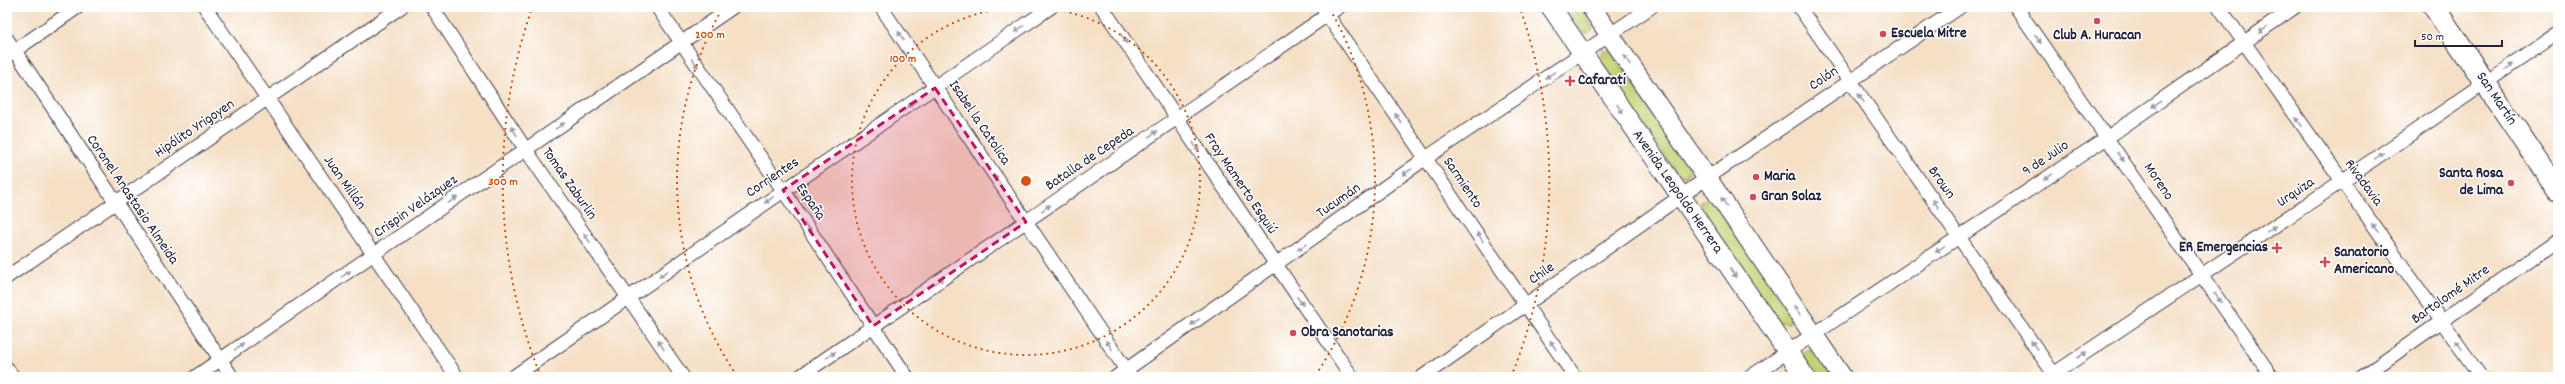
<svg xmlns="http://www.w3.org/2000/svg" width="2565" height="384" viewBox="0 0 2565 384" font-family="Dekko,sans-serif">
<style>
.green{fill:#c4d172;stroke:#737a56}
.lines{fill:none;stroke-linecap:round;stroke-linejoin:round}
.street-casing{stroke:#423e50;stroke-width:15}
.secondary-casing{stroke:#423e50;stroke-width:21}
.primary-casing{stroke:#423e50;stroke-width:23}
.street{stroke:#fff;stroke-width:13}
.secondary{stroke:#fff;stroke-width:19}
.primary{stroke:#fff;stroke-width:21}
.oneway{fill:#9c9ca7}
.marked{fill:#c2185b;fill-opacity:0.2;stroke:#c2185b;stroke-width:3;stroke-dasharray:8 5;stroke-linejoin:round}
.ring{fill:none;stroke:#d45411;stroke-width:2;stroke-dasharray:2 4}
.poi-dot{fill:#d1495b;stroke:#fff;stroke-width:1.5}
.labels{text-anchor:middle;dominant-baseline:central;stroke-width:3;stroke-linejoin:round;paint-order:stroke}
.poi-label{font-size:15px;font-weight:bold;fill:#22223b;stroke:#fff;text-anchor:start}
.street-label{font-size:15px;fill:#22223b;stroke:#fff}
.centre{fill:#d45411;stroke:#fff;stroke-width:2}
.ring-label{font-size:12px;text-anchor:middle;font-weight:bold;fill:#d45411;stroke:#fff;stroke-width:3;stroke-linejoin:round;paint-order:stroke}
</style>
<rect width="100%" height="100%" fill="#fff"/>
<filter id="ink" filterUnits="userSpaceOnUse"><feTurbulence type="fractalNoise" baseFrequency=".025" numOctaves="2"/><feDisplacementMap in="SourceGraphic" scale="8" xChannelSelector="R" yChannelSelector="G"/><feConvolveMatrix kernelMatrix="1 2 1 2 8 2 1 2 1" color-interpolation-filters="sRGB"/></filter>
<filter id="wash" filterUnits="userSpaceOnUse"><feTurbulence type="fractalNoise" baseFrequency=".012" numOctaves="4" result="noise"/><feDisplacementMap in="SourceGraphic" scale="16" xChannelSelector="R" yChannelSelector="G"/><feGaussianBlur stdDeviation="0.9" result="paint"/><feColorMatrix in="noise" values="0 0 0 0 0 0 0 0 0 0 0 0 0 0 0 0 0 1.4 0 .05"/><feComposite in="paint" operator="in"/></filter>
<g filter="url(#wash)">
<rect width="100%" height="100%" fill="#f5dfc5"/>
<path class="green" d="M 1564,7 L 1582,7 L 1593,30 L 1588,33 L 1582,32 Z
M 1610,50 L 1690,168 L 1687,176 L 1677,174 L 1600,60 L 1603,51 Z
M 1710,198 L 1792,315 L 1789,323 L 1779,322 L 1701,208 L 1701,202 Z
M 1813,349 L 1834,377 L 1816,377 L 1803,355 L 1807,350 Z"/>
</g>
<g filter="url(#ink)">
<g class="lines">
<g class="street-casing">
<path id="street" d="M 205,7 L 457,377
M 432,7 L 526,150 L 683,377
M 657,7 L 783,190 L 907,377
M 881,7 L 1131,377
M 1102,7 L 1352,377
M 1322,7 L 1575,377
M 1799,7 L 2056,377
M 2016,7 L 2272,377
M 2219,7 L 2481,377
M 7,39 L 232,377
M 7,56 L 78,7
M 7,277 L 401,7
M 7,368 L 13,377
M 195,377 L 733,7
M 513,377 L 1051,7
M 799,377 L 1339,7
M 1116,377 L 1426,158 L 1651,7
M 1422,377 L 1707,178 L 1960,7
M 1750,377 L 2108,137 L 2295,7
M 2049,377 L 2342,181 L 2558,33
M 2362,377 L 2558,240"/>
</g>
<g class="secondary-casing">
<path id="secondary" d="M 1551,7 L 1805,377
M 1591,7 L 1842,377"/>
</g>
<g class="primary-casing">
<path id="primary" d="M 2434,7 L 2558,191"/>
</g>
<use href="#street" class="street"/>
<use href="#secondary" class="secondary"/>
<use href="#primary" class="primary"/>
</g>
<defs><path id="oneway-solid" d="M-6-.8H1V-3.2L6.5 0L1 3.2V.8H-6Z"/></defs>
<g class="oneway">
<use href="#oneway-solid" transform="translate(1019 29) rotate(145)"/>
<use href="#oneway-solid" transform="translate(2263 30) rotate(145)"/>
<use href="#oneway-solid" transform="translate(901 36) rotate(-124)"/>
<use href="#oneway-solid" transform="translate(1124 39) rotate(56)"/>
<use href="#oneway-solid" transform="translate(2038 39) rotate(55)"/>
<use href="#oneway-solid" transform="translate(1627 60) rotate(-124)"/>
<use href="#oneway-solid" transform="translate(695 63) rotate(55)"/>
<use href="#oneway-solid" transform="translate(2509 67) rotate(-35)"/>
<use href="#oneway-solid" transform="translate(1550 75) rotate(146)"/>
<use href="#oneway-solid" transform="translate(1861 98) rotate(-125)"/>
<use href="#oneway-solid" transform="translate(912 104) rotate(146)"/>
<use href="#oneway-solid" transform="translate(2156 104) rotate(145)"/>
<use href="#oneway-solid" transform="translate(1620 109) rotate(56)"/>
<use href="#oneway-solid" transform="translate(1398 118) rotate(-125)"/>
<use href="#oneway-solid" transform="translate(2299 122) rotate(-125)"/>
<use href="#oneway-solid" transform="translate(560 126) rotate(-34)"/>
<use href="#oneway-solid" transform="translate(514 131) rotate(-123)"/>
<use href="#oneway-solid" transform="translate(1153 134) rotate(-34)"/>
<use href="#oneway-solid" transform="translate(1196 147) rotate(56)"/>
<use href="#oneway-solid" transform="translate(2379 156) rotate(-34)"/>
<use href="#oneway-solid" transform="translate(2121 157) rotate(56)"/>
<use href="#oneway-solid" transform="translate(1407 172) rotate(145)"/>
<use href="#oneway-solid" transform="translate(2048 177) rotate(146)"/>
<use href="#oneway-solid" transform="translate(997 179) rotate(-124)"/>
<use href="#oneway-solid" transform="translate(453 200) rotate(-35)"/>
<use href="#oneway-solid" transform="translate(769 200) rotate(145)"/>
<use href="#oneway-solid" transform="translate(1724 202) rotate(-124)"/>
<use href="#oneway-solid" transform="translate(1936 204) rotate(-125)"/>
<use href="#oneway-solid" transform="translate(1046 208) rotate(-34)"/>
<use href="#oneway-solid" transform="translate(808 228) rotate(57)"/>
<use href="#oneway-solid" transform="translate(2375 228) rotate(-126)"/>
<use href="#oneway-solid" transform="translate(2271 229) rotate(-34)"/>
<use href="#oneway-solid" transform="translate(1480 237) rotate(-124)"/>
<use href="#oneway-solid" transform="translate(587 238) rotate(-125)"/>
<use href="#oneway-solid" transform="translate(1302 247) rotate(145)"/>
<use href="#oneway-solid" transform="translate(1940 249) rotate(146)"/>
<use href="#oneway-solid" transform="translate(1733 273) rotate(55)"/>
<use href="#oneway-solid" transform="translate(346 274) rotate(-34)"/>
<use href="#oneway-solid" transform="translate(663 274) rotate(145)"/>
<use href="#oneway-solid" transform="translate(939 281) rotate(-34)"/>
<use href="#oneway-solid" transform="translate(2218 298) rotate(56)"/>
<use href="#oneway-solid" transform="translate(1300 301) rotate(55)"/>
<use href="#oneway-solid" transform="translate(1797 310) rotate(-124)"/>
<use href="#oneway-solid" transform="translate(1195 322) rotate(145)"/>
<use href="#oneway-solid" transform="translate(661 345) rotate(-124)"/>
<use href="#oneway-solid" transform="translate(1109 345) rotate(-124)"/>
<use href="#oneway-solid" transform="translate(1553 345) rotate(-124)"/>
<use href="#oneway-solid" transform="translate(2034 345) rotate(-125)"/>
<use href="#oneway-solid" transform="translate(2459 345) rotate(-125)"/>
<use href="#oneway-solid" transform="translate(239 347) rotate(-34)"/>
<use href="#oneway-solid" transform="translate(831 355) rotate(-34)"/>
<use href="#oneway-solid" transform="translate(2082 355) rotate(-34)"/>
</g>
</g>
<path class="marked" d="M 935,88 L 1026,222 L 873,326 L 783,190 Z"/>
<g class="ring">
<path d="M1028 7A174 174 0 1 1 1024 7"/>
<path d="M737 376A349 349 0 0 1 722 9M1330 9A349 349 0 0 1 1315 376"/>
<path d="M541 377A523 523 0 0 1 531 11M1521 11A523 523 0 0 1 1511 377"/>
</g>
<g class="poi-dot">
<circle cx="2097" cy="21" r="4"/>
<circle cx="1883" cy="34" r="4"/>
<path d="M1568 75h4v4h4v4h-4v4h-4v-4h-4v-4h4z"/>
<circle cx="1756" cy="177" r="4"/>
<circle cx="2511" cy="183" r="4"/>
<circle cx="1753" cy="197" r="4"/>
<path d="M2275 242h4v4h4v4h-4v4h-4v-4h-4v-4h4z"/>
<path d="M2323 256h4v4h4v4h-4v4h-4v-4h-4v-4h4z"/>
<circle cx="1293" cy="333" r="4"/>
</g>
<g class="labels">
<g class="poi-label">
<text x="1891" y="34">Escuela Mitre</text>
<text x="2097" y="36" text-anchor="middle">Club A. Huracan</text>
<text x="1578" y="81">Cafarati</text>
<text x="2503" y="174" text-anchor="end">Santa Rosa<tspan x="2503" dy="17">de Lima</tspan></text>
<text x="1764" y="177">Maria</text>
<text x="1761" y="197">Gran Solaz</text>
<text x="2268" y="248" text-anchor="end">ER Emergencias</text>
<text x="2334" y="253">Sanatorio<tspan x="2334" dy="17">Americano</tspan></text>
<text x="1301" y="333">Obra Sanotarias</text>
</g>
<g class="street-label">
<text transform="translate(1824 79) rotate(-34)">Colón</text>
<text transform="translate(2496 99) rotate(56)">San Martín</text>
<text transform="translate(979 123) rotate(56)">Isabel la Catolica</text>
<text transform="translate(195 129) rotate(-34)">Hipólito Yrigoyen</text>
<text transform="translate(1090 159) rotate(-34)">Batalla de Cepeda</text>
<text transform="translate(2046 159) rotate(-34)">9 de Julio</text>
<text transform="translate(773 178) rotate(-34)">Corrientes</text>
<text transform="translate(2158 182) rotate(56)">Moreno</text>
<text transform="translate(344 183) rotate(55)">Juan Millán</text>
<text transform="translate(1462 183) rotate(56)">Sarmiento</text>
<text transform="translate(1941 183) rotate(55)">Brown</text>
<text transform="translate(2363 183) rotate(54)">Rivadavia</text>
<text transform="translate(569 184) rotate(55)">Tomas Zaburlin</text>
<text transform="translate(1240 184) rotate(56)">Fray Mamerto Esquiú</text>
<text transform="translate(1677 192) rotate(55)">Avenida Leopoldo Herrera</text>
<text transform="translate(2296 193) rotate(-34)">Urquiza</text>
<text transform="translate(132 200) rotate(56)">Coronel Anastasio Almeida</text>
<text transform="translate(1339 201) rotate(-35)">Tucumán</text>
<text transform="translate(810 202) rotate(56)">España</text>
<text transform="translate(416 207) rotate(-35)">Crispin Velázquez</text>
<text transform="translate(1542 274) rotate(-35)">Chile</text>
<text transform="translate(2451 295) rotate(-35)">Bartolomé Mitre</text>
</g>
</g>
<circle cx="1026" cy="181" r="6" class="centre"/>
<g class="ring-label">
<text x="710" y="38">200 m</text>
<text x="903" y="62">100 m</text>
<text x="503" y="185">300 m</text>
</g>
<rect width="2565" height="384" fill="none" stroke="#fff" stroke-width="24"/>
<path d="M2415 40v6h87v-6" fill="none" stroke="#22223b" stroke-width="2"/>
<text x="2421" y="40" font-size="12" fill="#22223b" stroke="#ffffff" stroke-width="3" paint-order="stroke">50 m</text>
</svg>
